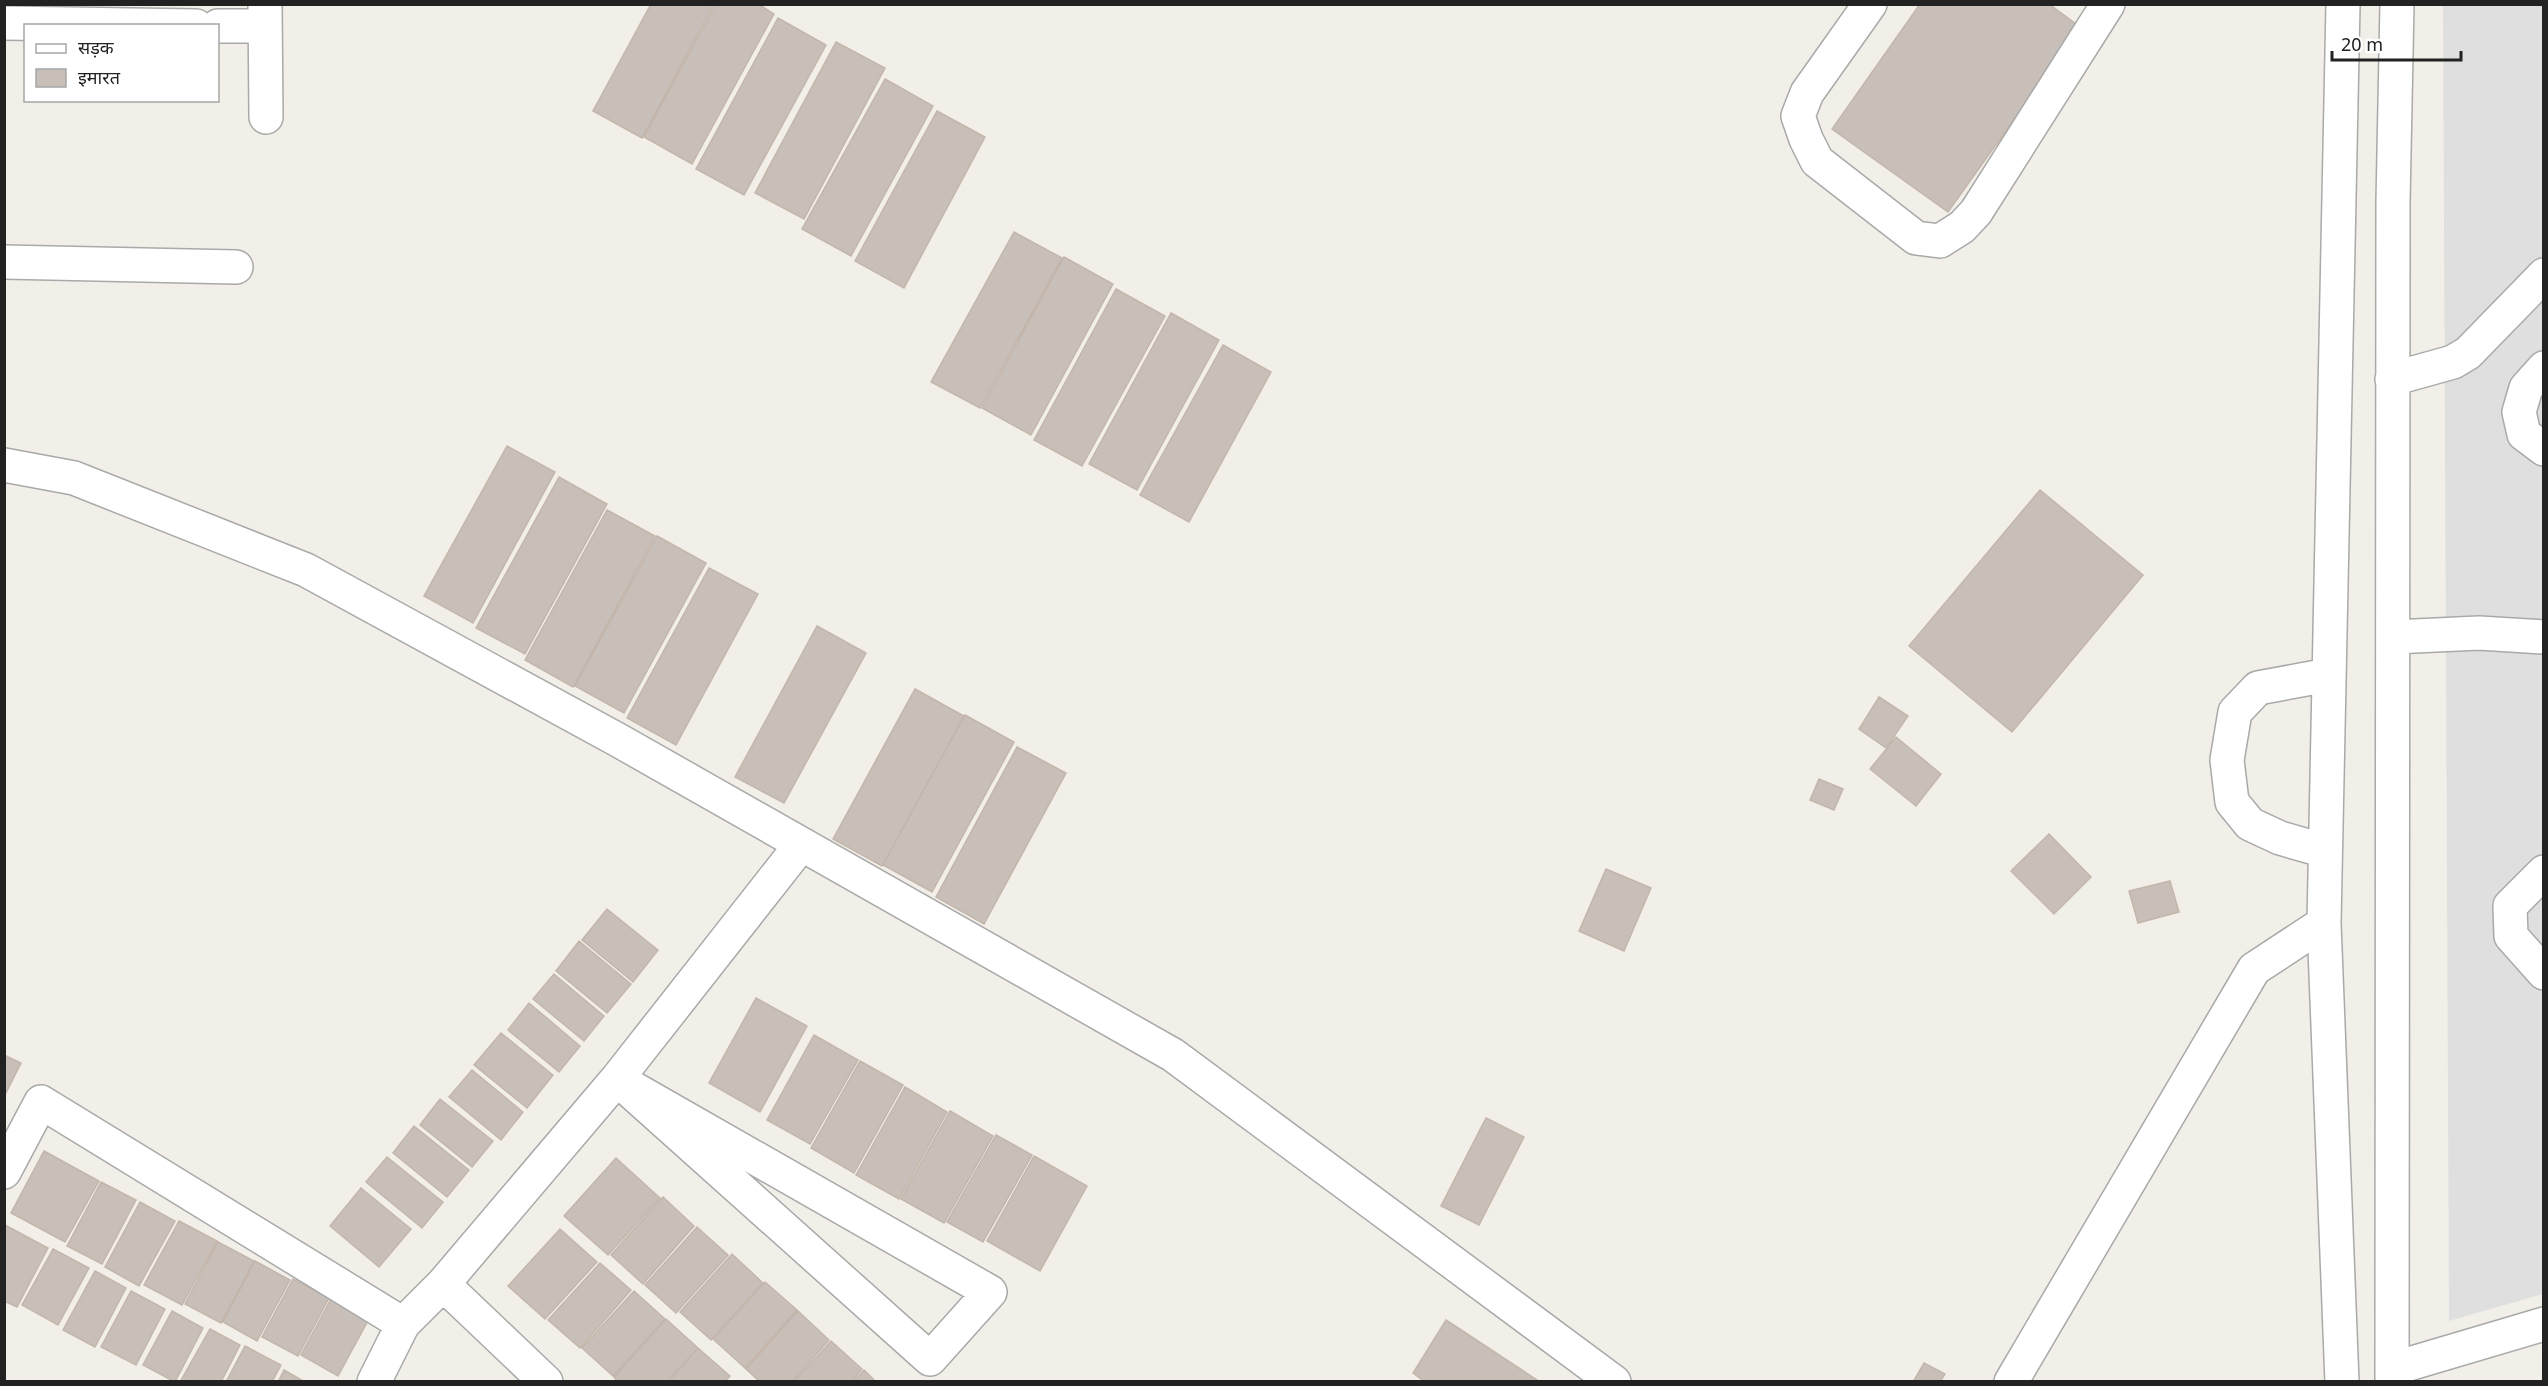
<svg xmlns="http://www.w3.org/2000/svg" width="2548" height="1386" viewBox="0 0 2548 1386" font-family="'Noto Sans','Noto Sans Devanagari',sans-serif">
<style>
.residential{fill:#e0dfdf}
.building{fill:#c7bfb8;stroke:#c4b6ab;stroke-width:1.5}
.lines{fill:none;stroke-linecap:round;stroke-linejoin:round}
.minor-casing{stroke:#a9a9a9;stroke-width:36}
.minor{stroke:#fff;stroke-width:33}
</style>
<rect width="100%" height="100%" fill="#f2efe9"/>
<path class="residential" d="M 2443,5 L 2544,5 L 2543,1294 L 2449,1321 Z"/>
<path class="building" d="M 651,4 L 714,4 L 642,138 L 593,111 Z
M 716,4 L 758,4 L 774,14 L 692,164 L 644,137 Z
M 1920,4 L 2049,4 L 2080,27 L 1948,212 L 1832,129 Z
M 778,18 L 826,45 L 744,195 L 696,169 Z
M 836,42 L 885,68 L 804,219 L 755,193 Z
M 885,79 L 933,106 L 851,256 L 802,229 Z
M 937,111 L 985,137 L 904,288 L 855,261 Z
M 1014,232 L 1062,258 L 980,408 L 931,382 Z
M 1064,257 L 1113,284 L 1031,435 L 982,408 Z
M 1116,289 L 1165,316 L 1082,466 L 1034,440 Z
M 1171,313 L 1219,340 L 1137,490 L 1089,464 Z
M 1223,345 L 1271,372 L 1189,522 L 1140,495 Z
M 507,446 L 555,472 L 473,623 L 424,596 Z
M 559,477 L 607,504 L 525,654 L 476,628 Z
M 2040,490 L 2143,575 L 2012,732 L 1909,646 Z
M 607,510 L 655,536 L 573,687 L 525,660 Z
M 657,536 L 706,563 L 624,713 L 575,686 Z
M 709,568 L 758,594 L 676,745 L 627,718 Z
M 817,626 L 866,653 L 784,803 L 735,777 Z
M 915,689 L 964,716 L 882,866 L 833,839 Z
M 1879,697 L 1908,716 L 1886,748 L 1859,729 Z
M 965,715 L 1014,742 L 932,892 L 883,865 Z
M 1896,737 L 1941,774 L 1916,806 L 1870,769 Z
M 1017,747 L 1066,773 L 984,924 L 936,897 Z
M 1819,779 L 1843,789 L 1834,810 L 1810,800 Z
M 2049,834 L 2091,877 L 2054,914 L 2011,871 Z
M 1606,869 L 1651,888 L 1624,951 L 1579,931 Z
M 2170,881 L 2179,912 L 2138,923 L 2129,891 Z
M 607,909 L 658,950 L 633,982 L 582,940 Z
M 579,941 L 631,984 L 607,1013 L 556,971 Z
M 554,974 L 604,1016 L 584,1041 L 533,999 Z
M 756,998 L 807,1026 L 760,1112 L 709,1083 Z
M 529,1003 L 580,1046 L 559,1072 L 508,1030 Z
M 501,1033 L 553,1075 L 527,1108 L 474,1065 Z
M 814,1035 L 858,1060 L 810,1144 L 767,1120 Z
M 4,1055 L 21,1063 L 4,1097 Z
M 860,1061 L 903,1085 L 854,1173 L 811,1148 Z
M 472,1070 L 523,1112 L 501,1140 L 449,1097 Z
M 905,1087 L 947,1112 L 899,1199 L 856,1175 Z
M 440,1099 L 493,1141 L 472,1167 L 420,1125 Z
M 950,1111 L 993,1136 L 944,1223 L 901,1199 Z
M 1486,1118 L 1524,1137 L 1479,1225 L 1441,1206 Z
M 414,1126 L 469,1170 L 447,1197 L 393,1153 Z
M 996,1135 L 1032,1155 L 983,1242 L 947,1222 Z
M 44,1151 L 99,1181 L 65,1242 L 11,1213 Z
M 1034,1156 L 1087,1186 L 1040,1271 L 987,1241 Z
M 387,1157 L 443,1202 L 422,1228 L 366,1182 Z
M 616,1158 L 660,1198 L 608,1255 L 564,1216 Z
M 101,1182 L 136,1200 L 102,1264 L 67,1246 Z
M 361,1188 L 411,1229 L 379,1267 L 330,1226 Z
M 663,1197 L 694,1226 L 643,1284 L 611,1255 Z
M 140,1202 L 175,1221 L 139,1286 L 105,1267 Z
M 179,1221 L 217,1241 L 182,1305 L 144,1285 Z
M 5,1225 L 48,1248 L 17,1307 L 4,1301 Z
M 697,1227 L 728,1255 L 676,1313 L 645,1285 Z
M 560,1229 L 597,1262 L 545,1319 L 508,1286 Z
M 218,1242 L 254,1261 L 221,1323 L 185,1304 Z
M 53,1249 L 89,1268 L 58,1325 L 22,1305 Z
M 732,1254 L 763,1283 L 711,1340 L 680,1312 Z
M 255,1261 L 290,1280 L 257,1341 L 223,1322 Z
M 600,1263 L 631,1290 L 580,1348 L 548,1320 Z
M 95,1271 L 126,1288 L 95,1347 L 63,1330 Z
M 293,1279 L 329,1298 L 298,1356 L 262,1337 Z
M 765,1282 L 797,1310 L 745,1368 L 713,1339 Z
M 131,1291 L 165,1309 L 136,1365 L 101,1347 Z
M 634,1291 L 665,1319 L 613,1376 L 582,1348 Z
M 332,1297 L 370,1317 L 338,1376 L 301,1355 Z
M 172,1311 L 203,1328 L 175,1382 L 143,1365 Z
M 798,1311 L 829,1340 L 792,1382 L 760,1382 L 746,1369 Z
M 666,1319 L 698,1348 L 667,1382 L 618,1382 L 614,1377 Z
M 1446,1320 L 1540,1382 L 1425,1382 L 1413,1373 Z
M 210,1329 L 240,1345 L 221,1382 L 180,1382 Z
M 831,1341 L 862,1369 L 851,1382 L 794,1382 Z
M 245,1346 L 281,1365 L 272,1382 L 226,1382 Z
M 698,1348 L 730,1376 L 725,1382 L 668,1382 Z
M 1924,1363 L 1945,1374 L 1940,1382 L 1913,1382 Z
M 284,1370 L 305,1382 L 278,1382 Z
M 864,1370 L 876,1382 L 853,1382 Z"/>
<g class="lines">
<g class="minor-casing">
<path id="minor" d="M 265,4 L 266,117
M 1870,4 L 1807,93 L 1798,116 L 1806,139 L 1817,161 L 1916,238 L 1940,241 L 1962,227 L 1976,212 L 2108,4
M 4,23 L 196,26
M 218,26 L 265,26
M 4,262 L 236,267
M 2544,368 L 2526,388 L 2519,412 L 2524,434 L 2544,449
M 2392,379 L 2453,362 L 2468,353 L 2544,275
M 4,465 L 74,478 L 306,570 L 618,740 L 1173,1055 L 1614,1382
M 2393,637 L 2479,633 L 2544,637
M 2325,851 L 2280,838 L 2250,824 L 2232,802 L 2227,760 L 2235,712 L 2258,688 L 2328,675
M 2544,872 L 2510,906 L 2511,936 L 2544,973
M 617,1079 L 990,1292 L 930,1359 Z
M 4,1172 L 41,1102 L 403,1324
M 443,1284 L 546,1382
M 2392,1369 L 2544,1324
M 374,1382 L 403,1324 L 443,1284 L 617,1079 L 800,846
M 2011,1382 L 2254,969 L 2324,923
M 2342,1382 L 2324,923 L 2343,4
M 2392,1382 L 2393,202 L 2397,4"/>
</g>
<use href="#minor" class="minor"/>
</g>
<rect width="2548" height="1386" fill="none" stroke="#222222" stroke-width="12"/>
<rect x="24" y="24" width="195" height="78" fill="#ffffff" stroke="#a7a7a7" stroke-width="1.5"/>
<rect x="36" y="44" width="30" height="9" fill="#ffffff" stroke="#a7a7a7" stroke-width="1.5"/>
<text x="78" y="54" font-size="18" fill="#222222">सड़क</text>
<rect x="36" y="69" width="30" height="18" fill="#c7bfb8" stroke="#a7a7a7" stroke-width="1.5"/>
<text x="78" y="84" font-size="18" fill="#222222">इमारत</text>
<path d="M2332 51v9h129v-9" fill="none" stroke="#222222" stroke-width="3"/>
<text x="2341" y="51" font-size="18" fill="#222222" stroke="#ffffff" stroke-width="4.5" paint-order="stroke">20 m</text>
</svg>
